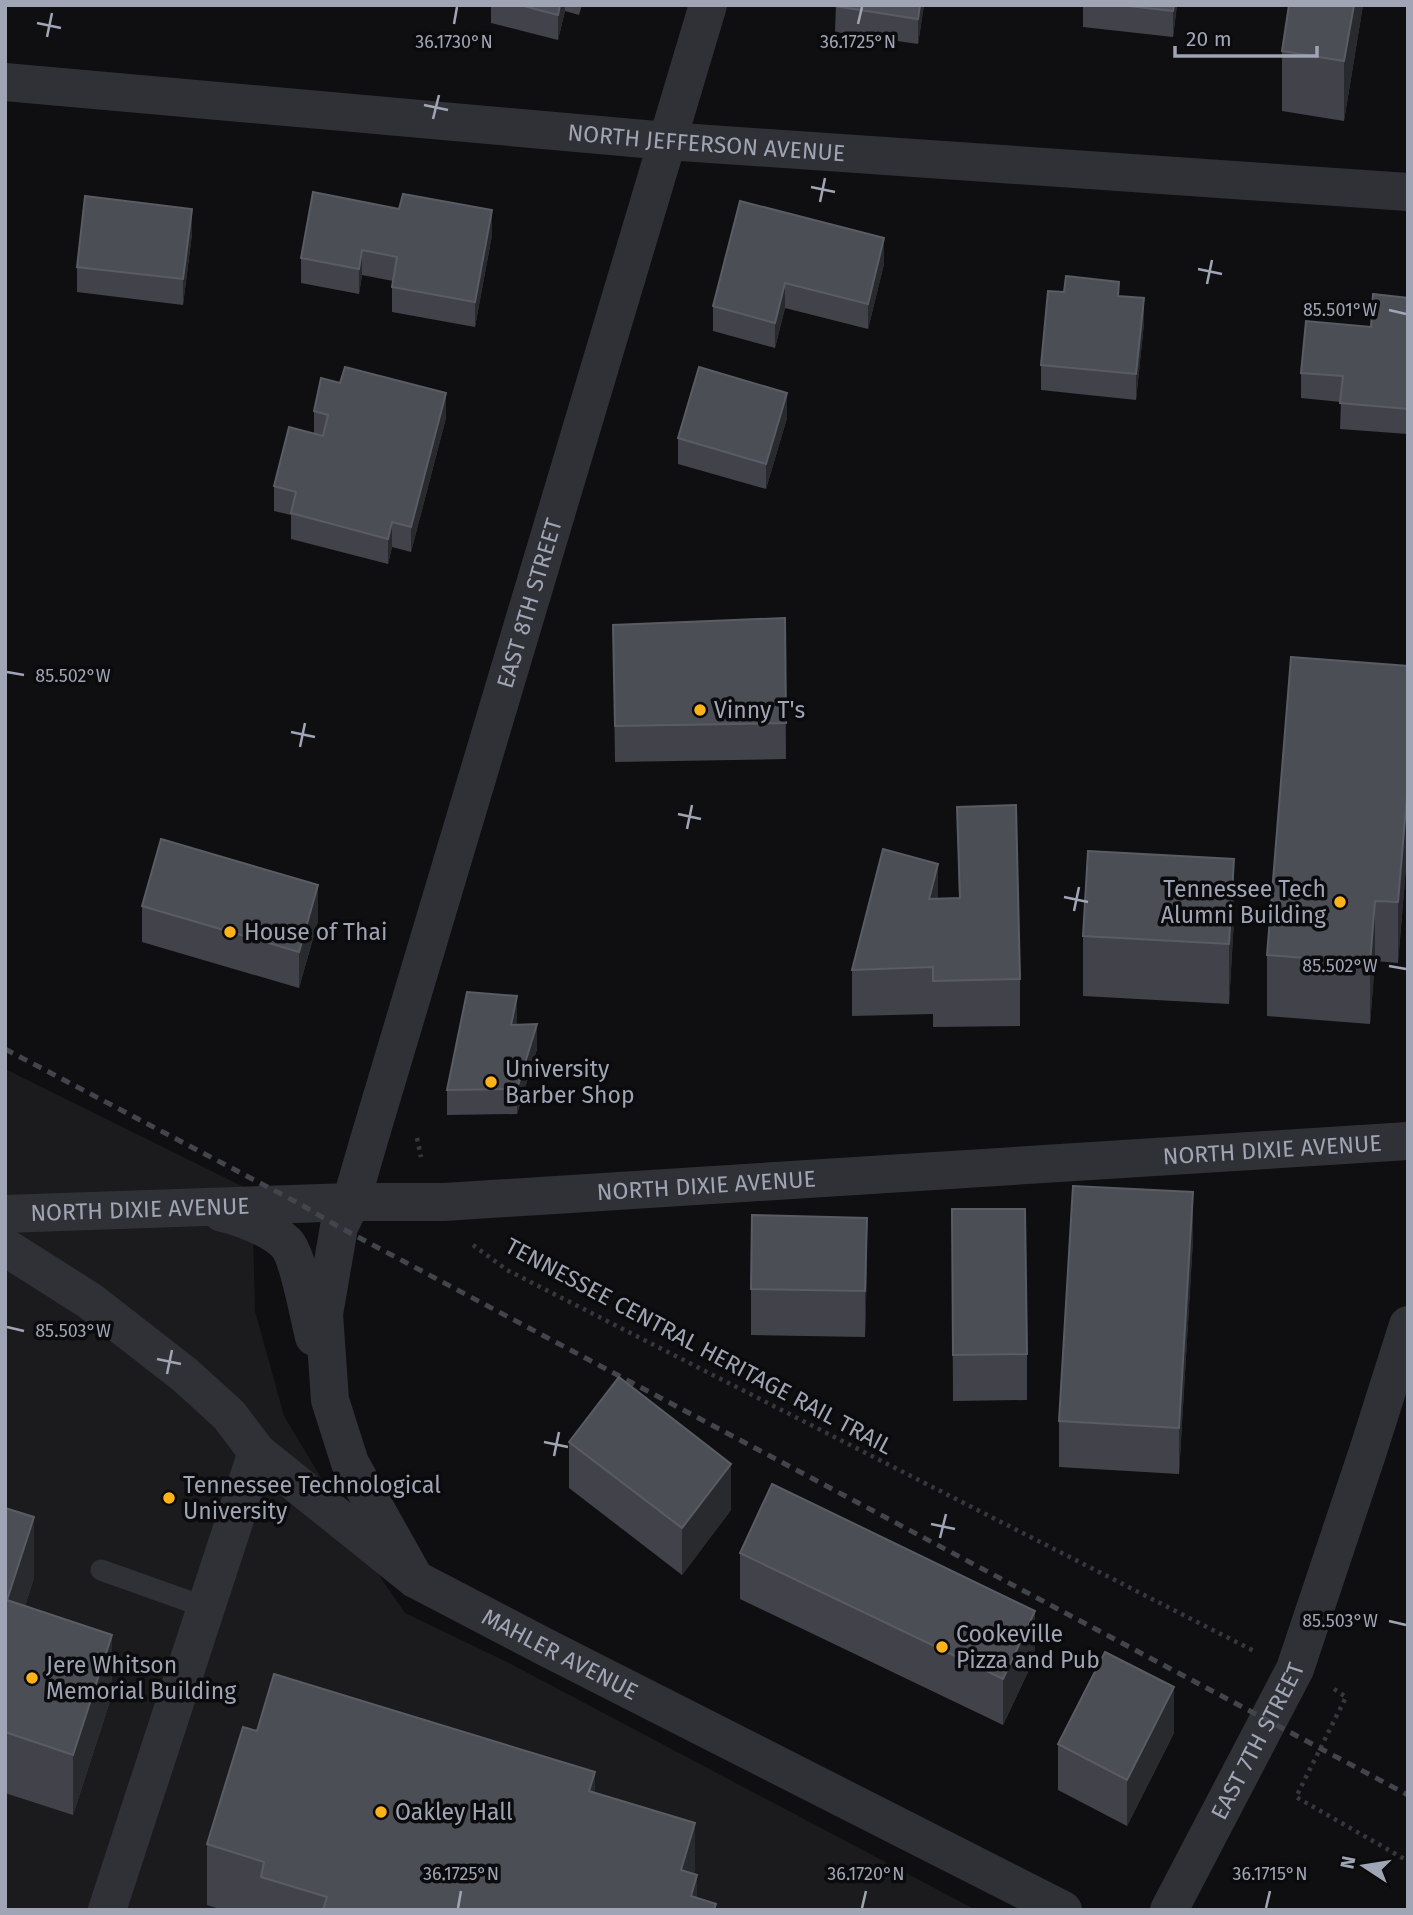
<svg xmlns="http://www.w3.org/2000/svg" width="1413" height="1915" viewBox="0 0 1413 1915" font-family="'Fira Sans',sans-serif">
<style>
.built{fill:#1b1b1e}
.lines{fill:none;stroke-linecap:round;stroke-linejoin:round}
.path{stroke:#36383d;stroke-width:4.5;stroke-dasharray:3.5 5;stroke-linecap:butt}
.service{stroke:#303136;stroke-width:21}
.minor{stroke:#303136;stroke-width:38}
.tertiary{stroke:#303136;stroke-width:38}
.rail{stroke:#43454c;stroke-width:5;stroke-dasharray:9 7;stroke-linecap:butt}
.wall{fill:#42434a}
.shaded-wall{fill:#292a2e}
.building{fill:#4c4e55;stroke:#595c64;stroke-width:2}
.ticks{fill:none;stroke:#9fa5b4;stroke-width:2.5}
.poi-dot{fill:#ffb319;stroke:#0b0a0c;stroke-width:2.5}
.labels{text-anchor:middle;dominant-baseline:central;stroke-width:7;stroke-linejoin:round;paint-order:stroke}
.street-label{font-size:23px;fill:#9fa5b4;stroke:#0b0a0c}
.poi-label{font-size:23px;fill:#9fa5b4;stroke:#0b0a0c;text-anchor:start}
.ticks-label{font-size:18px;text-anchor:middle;fill:#9fa5b4;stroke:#0b0a0c;stroke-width:7;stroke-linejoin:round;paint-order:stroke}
</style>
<rect width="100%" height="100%" fill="#0f0f11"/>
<path class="built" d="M 5,1069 L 252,1191 L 255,1311 L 284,1416 L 383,1581 L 405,1613 L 507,1662 L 976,1910 L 5,1910 Z"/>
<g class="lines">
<path class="path" d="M 417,1138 L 421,1157
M 473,1245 L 507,1270 L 1254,1651
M 1334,1689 L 1346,1697 L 1296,1797 L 1408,1861"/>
<path class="service" d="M 101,1570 L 205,1607"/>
<g class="minor">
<path id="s1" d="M 5,82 L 667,141 L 1408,192"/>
<path d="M 107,1910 L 257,1452"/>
</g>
<g class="tertiary">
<path d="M 222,1213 C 241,1217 272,1229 286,1243 C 298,1255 309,1317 314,1337"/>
<path id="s2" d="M 5,1214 L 351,1202 L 444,1202 L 1408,1141"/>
<path id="s3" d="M 5,1247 L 90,1301 L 185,1375 L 229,1415 L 257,1452 L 415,1579 L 549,1649 L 1063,1910"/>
<path id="s4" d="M 415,1579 L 350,1463 L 330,1400 L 324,1314 L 339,1227 L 351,1202 L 369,1140 L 708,5"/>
<path id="s5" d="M 1169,1910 L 1295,1669 L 1368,1451 L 1408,1325"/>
</g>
<path class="rail" d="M 5,1049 L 300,1204 L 339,1227 L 1408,1795"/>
</g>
<path class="wall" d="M 491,5 L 582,5 L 579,15 L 565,11 L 558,40 L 491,23 Z
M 836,5 L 924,5 L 918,44 L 835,32 Z
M 1083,5 L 1177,5 L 1173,37 L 1083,27 Z
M 1289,5 L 1363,5 L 1344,121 L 1282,111 L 1282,51 Z
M 740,201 L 884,264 L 868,329 L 785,308 L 775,348 L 713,331 L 713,306 Z
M 192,234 L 183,305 L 77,292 L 77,267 Z
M 492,235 L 475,327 L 392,312 L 392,287 L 393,281 L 362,275 L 359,294 L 301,283 L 301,258 Z
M 1119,296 L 1144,323 L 1136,400 L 1041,390 L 1041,365 Z
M 1408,298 L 1408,434 L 1340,429 L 1341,402 L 1301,398 L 1301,373 L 1371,327 Z
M 314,411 L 446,418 L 411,552 L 392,547 L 388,564 L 291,539 L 291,515 L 274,511 L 274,486 L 314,434 Z
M 787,418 L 766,489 L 678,464 L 678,438 Z
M 785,618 L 786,759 L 615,762 L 613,625 Z
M 1408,666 L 1408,843 L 1398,963 L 1375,961 L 1370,1024 L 1267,1016 L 1267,955 Z
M 957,807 L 1020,979 L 1020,1026 L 933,1027 L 933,1014 L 852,1016 L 852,970 L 938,899 L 959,898 Z
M 142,906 L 318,921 L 299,988 L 142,942 Z
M 1234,919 L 1229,1004 L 1083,996 L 1083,936 Z
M 517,1021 L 516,1025 L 537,1049 L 517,1114 L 447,1115 L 447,1090 Z
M 952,1209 L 1027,1354 L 1027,1400 L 953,1401 Z
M 1193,1239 L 1179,1474 L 1059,1467 L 1059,1421 Z
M 867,1264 L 865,1337 L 751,1335 L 751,1289 Z
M 569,1442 L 731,1510 L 682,1575 L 569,1488 Z
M 5,1508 L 34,1578 L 25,1606 L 112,1695 L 73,1815 L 5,1793 Z
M 740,1553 L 1035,1657 L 1003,1725 L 740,1599 Z
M 257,1731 L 595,1792 L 695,1874 L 697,1898 L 716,1910 L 223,1910 L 207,1905 L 207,1844 Z
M 1174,1733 L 1127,1826 L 1058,1790 L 1058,1744 Z"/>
<path class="shaded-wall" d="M 560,5 L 565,5 L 565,11 L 558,40 L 558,15 Z
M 920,5 L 924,5 L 918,44 L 918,19 Z
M 1174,5 L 1177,5 L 1173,37 L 1173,11 Z
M 1354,5 L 1363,5 L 1344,121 L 1344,61 Z
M 192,209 L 192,234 L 183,305 L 183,279 Z
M 492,210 L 492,235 L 475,327 L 475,302 Z
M 884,238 L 884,264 L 868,329 L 868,304 Z
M 362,250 L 362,275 L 359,294 L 359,269 Z
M 785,283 L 785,308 L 775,348 L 775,323 Z
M 1144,298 L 1144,323 L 1136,400 L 1136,374 Z
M 446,393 L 446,418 L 411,552 L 411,527 Z
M 787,393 L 787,418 L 766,489 L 766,464 Z
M 392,522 L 392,547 L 388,564 L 388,539 Z
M 1408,783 L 1408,843 L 1398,963 L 1398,902 Z
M 1234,859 L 1234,919 L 1229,1004 L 1229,944 Z
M 938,864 L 938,910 L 929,899 Z
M 318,885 L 318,921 L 299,988 L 299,952 Z
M 1375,901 L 1375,961 L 1370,1024 L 1370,963 Z
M 517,996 L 517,1021 L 511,1050 L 511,1025 Z
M 537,1024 L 537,1049 L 517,1114 L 517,1089 Z
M 1193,1192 L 1193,1239 L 1179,1474 L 1179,1428 Z
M 867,1218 L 867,1264 L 865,1337 L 865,1291 Z
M 731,1464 L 731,1510 L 682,1575 L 682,1528 Z
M 34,1517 L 34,1578 L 7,1661 L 7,1600 Z
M 1035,1611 L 1035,1657 L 1003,1725 L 1003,1679 Z
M 112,1635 L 112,1695 L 73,1815 L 73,1755 Z
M 1174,1687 L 1174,1733 L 1127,1826 L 1127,1780 Z
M 595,1772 L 595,1833 L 589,1791 Z
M 695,1823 L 695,1883 L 697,1875 L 697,1910 L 691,1910 L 681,1870 Z"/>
<path class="building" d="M 520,5 L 560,5 L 558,15 Z
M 836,5 L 920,5 L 918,19 L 835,6 Z
M 1119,5 L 1174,5 L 1173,11 Z
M 1289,5 L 1354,5 L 1344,61 L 1282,51 Z
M 313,192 L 399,209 L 403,194 L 492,210 L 475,302 L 392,287 L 397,257 L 362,250 L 359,269 L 301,258 Z
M 85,196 L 192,209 L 183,279 L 77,267 Z
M 740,201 L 884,238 L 868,304 L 785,283 L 775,323 L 713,306 Z
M 1066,276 L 1119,282 L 1118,296 L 1144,298 L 1136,374 L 1041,365 L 1048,291 L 1064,292 Z
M 1373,294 L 1408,298 L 1408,409 L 1340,403 L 1343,376 L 1301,373 L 1306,321 L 1371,327 Z
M 345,367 L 446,393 L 411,527 L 392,522 L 388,539 L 291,513 L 296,492 L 274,486 L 289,427 L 323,436 L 328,415 L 314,411 L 321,378 L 340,383 Z
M 699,367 L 787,393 L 766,464 L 678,438 Z
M 785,618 L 786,723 L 615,726 L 613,625 Z
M 1291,657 L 1408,666 L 1408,783 L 1398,902 L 1375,901 L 1370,963 L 1267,955 Z
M 1016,805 L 1020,979 L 933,981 L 933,967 L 852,970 L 883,849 L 938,864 L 929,899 L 960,898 L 957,807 Z
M 161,839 L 318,885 L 299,952 L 142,906 Z
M 1088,851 L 1234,859 L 1229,944 L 1083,936 Z
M 467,992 L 517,996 L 511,1025 L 537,1024 L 517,1089 L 447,1090 Z
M 1073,1186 L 1193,1192 L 1179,1428 L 1059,1421 Z
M 952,1209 L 1025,1209 L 1027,1354 L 953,1355 Z
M 752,1215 L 867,1218 L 865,1291 L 751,1289 Z
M 619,1377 L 731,1464 L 682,1528 L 569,1442 Z
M 772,1484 L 1035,1611 L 1003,1679 L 740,1553 Z
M 5,1508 L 34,1517 L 7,1600 L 112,1635 L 73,1755 L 5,1732 Z
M 1105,1652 L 1174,1687 L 1127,1780 L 1058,1744 Z
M 274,1674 L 595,1772 L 589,1791 L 695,1823 L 681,1870 L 697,1875 L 691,1896 L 716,1904 L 714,1910 L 323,1910 L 327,1897 L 261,1877 L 264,1862 L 207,1844 L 243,1727 L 257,1731 Z"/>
<path class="ticks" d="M 37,23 L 61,28M 454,24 L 457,7M 858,24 L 862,7M 47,37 L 52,13M 424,105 L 448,110M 433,119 L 439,95M 811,187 L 835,192M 820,202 L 825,178M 1198,269 L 1222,274M 1207,284 L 1212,260M 1389,310 L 1406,314M 7,672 L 24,675M 291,732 L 315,737M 300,747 L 305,723M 678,814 L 701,819M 687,829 L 692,805M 1064,897 L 1088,902M 1074,911 L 1079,887M 1389,966 L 1406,969M 7,1327 L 24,1331M 157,1359 L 181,1364M 167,1374 L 172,1350M 544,1442 L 568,1447M 554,1456 L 559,1432M 931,1524 L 955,1529M 940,1538 L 946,1514M 1389,1621 L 1406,1625M 458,1908 L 461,1891M 862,1908 L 866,1891M 1266,1908 L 1270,1891"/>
<g class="poi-dot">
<circle cx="700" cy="710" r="7"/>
<circle cx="1340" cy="902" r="7"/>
<circle cx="230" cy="932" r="7"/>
<circle cx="491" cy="1082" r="7"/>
<circle cx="169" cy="1498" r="7"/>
<circle cx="942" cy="1647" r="7"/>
<circle cx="32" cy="1678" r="7"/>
<circle cx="381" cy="1812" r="7"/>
</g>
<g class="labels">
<g class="street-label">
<text stroke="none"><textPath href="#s1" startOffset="704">NORTH JEFFERSON AVENUE</textPath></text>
<text stroke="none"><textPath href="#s4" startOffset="1026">EAST 8TH STREET</textPath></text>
<text stroke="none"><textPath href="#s2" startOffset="1269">NORTH DIXIE AVENUE</textPath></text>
<text stroke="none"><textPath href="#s2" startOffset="702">NORTH DIXIE AVENUE</textPath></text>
<text stroke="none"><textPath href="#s2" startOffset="135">NORTH DIXIE AVENUE</textPath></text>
<text transform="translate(699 1346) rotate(28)">TENNESSEE CENTRAL HERITAGE RAIL TRAIL</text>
<text stroke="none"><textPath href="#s3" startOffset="693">MAHLER AVENUE</textPath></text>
<text stroke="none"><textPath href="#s5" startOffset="191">EAST 7TH STREET</textPath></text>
</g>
<g class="poi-label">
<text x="714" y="710">Vinny T's</text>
<text x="1326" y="889" text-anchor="end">Tennessee Tech<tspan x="1326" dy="26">Alumni Building</tspan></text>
<text x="244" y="932">House of Thai</text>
<text x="505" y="1069">University<tspan x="505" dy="26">Barber Shop</tspan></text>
<text x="183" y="1485">Tennessee Technological<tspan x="183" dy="26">University</tspan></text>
<text x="956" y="1634">Cookeville<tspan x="956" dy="26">Pizza and Pub</tspan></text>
<text x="46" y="1665">Jere Whitson<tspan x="46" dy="26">Memorial Building</tspan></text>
<text x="395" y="1812">Oakley Hall</text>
</g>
</g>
<g class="ticks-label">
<text x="454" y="48">36.1730°N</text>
<text x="858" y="48">36.1725°N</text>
<text x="1340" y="316">85.501°W</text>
<text x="73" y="682">85.502°W</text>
<text x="1340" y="972">85.502°W</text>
<text x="73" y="1337">85.503°W</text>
<text x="1340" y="1627">85.503°W</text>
<text x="461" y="1880">36.1725°N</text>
<text x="866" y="1880">36.1720°N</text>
<text x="1270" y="1880">36.1715°N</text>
</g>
<rect width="1413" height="1915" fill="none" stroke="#9fa5b4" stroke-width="14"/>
<g transform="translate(1364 1866) rotate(282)" stroke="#0b0a0c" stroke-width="5" paint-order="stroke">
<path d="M0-5L12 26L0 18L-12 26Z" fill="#9fa5b4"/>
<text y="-10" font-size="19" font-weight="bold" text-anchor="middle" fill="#9fa5b4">N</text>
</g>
<path d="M1175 46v10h142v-10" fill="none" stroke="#9fa5b4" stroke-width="3.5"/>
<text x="1186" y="46" font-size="21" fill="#9fa5b4" stroke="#0b0a0c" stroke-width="5" paint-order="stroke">20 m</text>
</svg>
